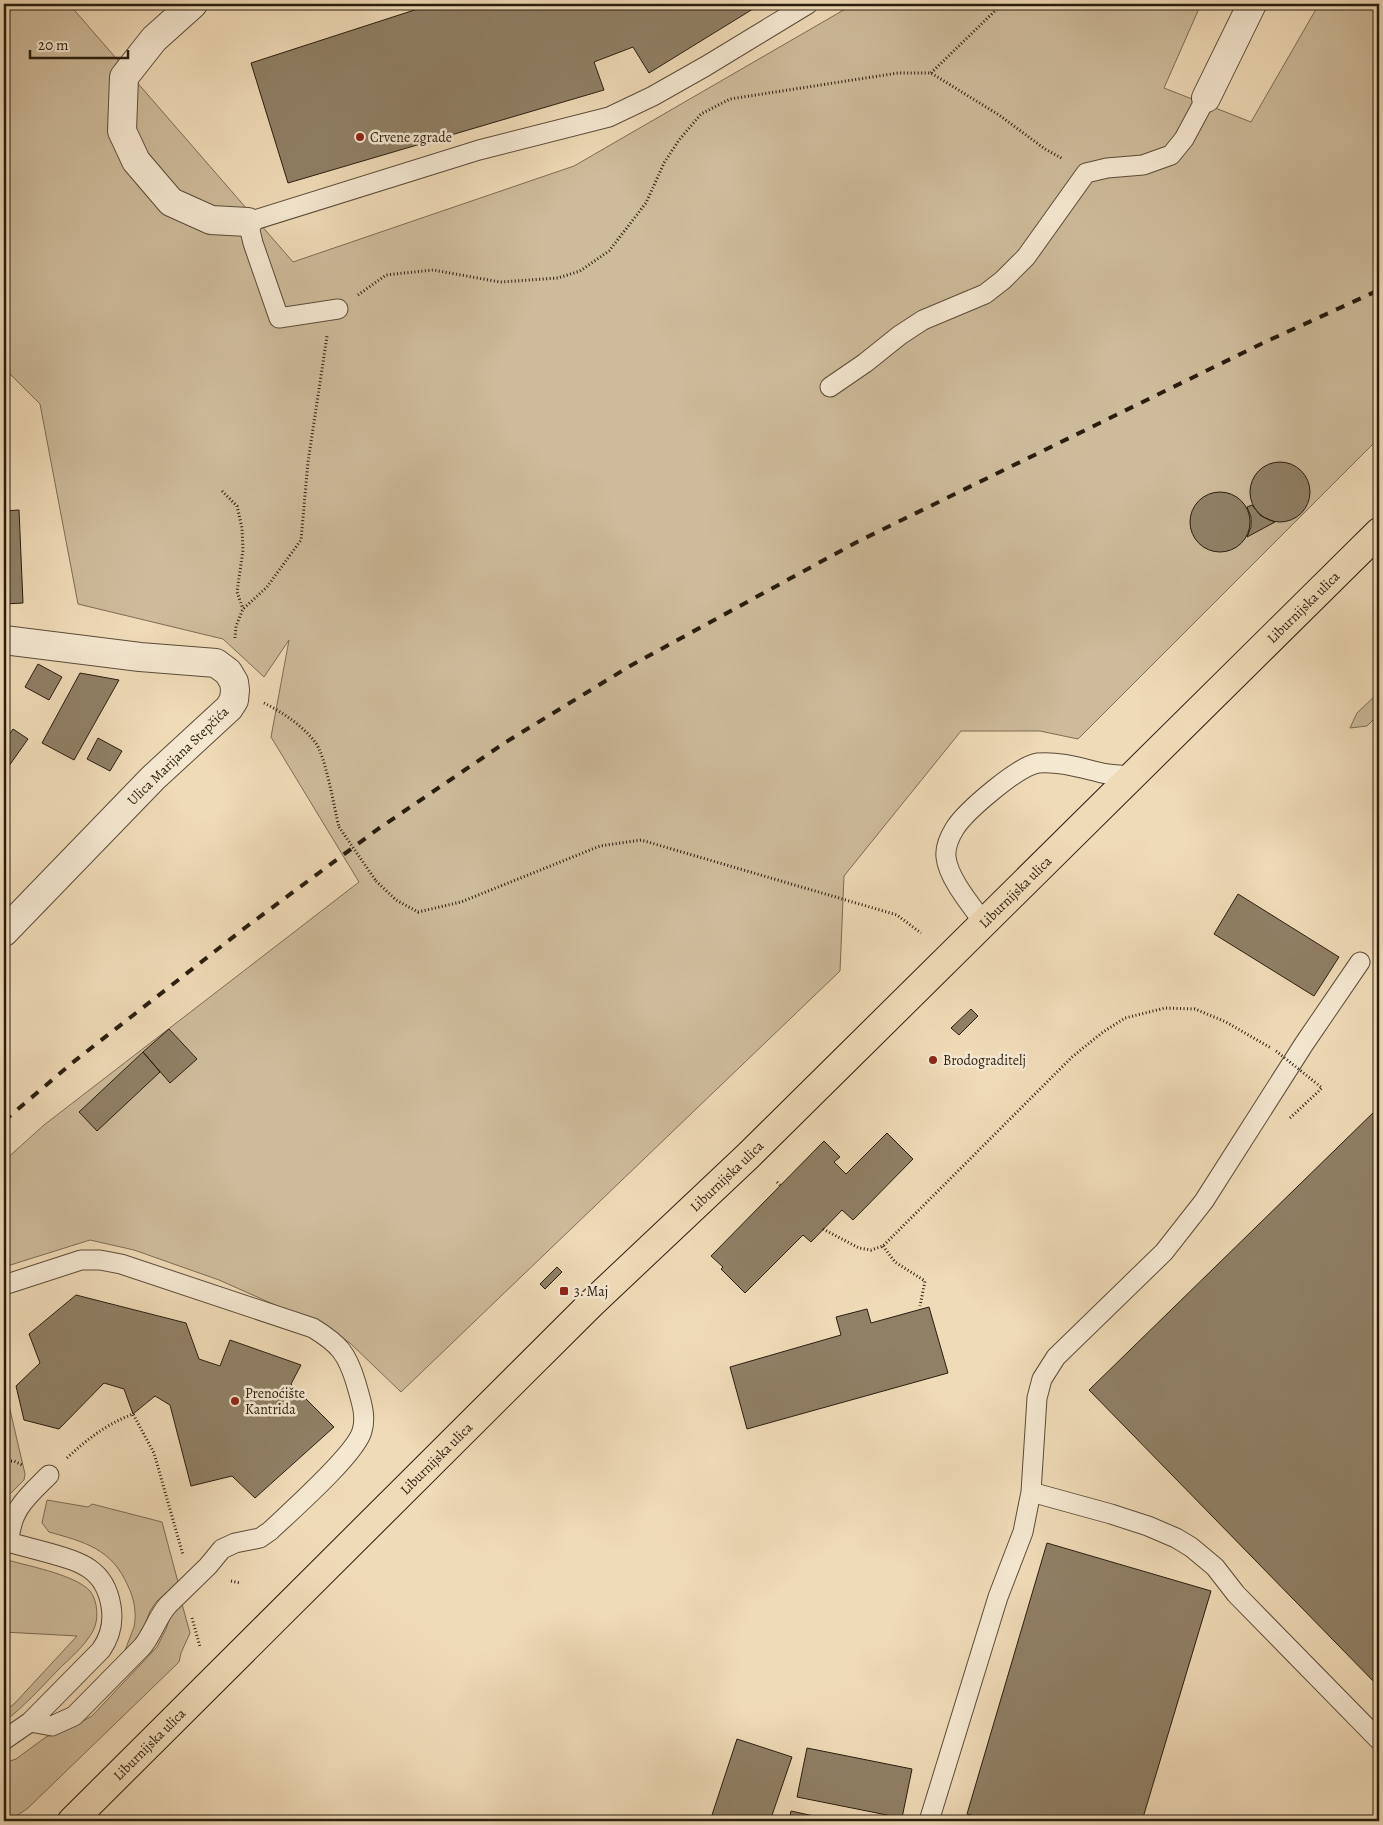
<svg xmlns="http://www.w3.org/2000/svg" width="1383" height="1825" viewBox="0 0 1383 1825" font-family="Alegreya,serif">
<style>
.green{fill:#cebb9b;stroke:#7c6c54}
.building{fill:#908066;stroke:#291d0e}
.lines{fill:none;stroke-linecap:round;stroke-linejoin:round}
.lane-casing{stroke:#5b4c38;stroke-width:21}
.street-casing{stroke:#5b4c38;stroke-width:30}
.primary-casing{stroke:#291d0e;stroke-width:30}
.path{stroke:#291d0e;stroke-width:3;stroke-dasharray:1 2.5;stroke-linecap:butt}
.lane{stroke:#f5e8d1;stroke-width:19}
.street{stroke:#f5e8d1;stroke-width:28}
.primary{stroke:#f0dbb8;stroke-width:28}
.rail{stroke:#291d0e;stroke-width:4;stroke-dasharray:9 9;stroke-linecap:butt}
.path-bridge{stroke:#291d0e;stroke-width:3;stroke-dasharray:1 2.5;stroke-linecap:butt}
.poi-dot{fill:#8f2418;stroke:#f5e8d1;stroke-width:2}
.labels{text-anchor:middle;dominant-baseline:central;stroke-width:5;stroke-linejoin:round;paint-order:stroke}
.poi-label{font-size:14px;fill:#291d0e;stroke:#f5e8d1;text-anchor:start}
.street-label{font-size:14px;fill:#291d0e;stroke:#f5e8d1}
</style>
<rect width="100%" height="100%" fill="#f0dbb8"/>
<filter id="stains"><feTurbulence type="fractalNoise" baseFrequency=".004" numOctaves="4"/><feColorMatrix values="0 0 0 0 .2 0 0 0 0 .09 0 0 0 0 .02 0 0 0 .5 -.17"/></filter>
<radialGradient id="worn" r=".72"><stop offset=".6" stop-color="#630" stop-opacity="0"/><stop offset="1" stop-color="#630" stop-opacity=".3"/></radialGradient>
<path class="green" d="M 4,4 L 69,4 L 293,262 L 574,166 L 854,4 L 1201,4 L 1164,88 L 1251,122 L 1319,4 L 1379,4 L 1379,438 L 1078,739 L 1040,731 L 961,731 L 844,876 L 840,971 L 401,1392 L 350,1343 L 327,1328 L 219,1280 L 134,1250 L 90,1240 L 4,1267 L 4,1161 L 44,1125 L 359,882 L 271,737 L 289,640 L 264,677 L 223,639 L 78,604 L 40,404 L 4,368 Z
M 1379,692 L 1379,714 L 1367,726 L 1350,728 L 1357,713 Z
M 4,1384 L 25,1474 L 24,1480 L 4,1500 Z
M 47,1500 L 88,1507 L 92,1504 L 162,1522 L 178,1582 L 156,1602 L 150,1611 L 142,1633 L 124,1653 C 127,1644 131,1636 134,1627 C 137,1614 134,1598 128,1586 C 112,1549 85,1542 49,1532 L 42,1523 Z
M 4,1559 C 27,1566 74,1574 90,1591 C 98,1601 99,1620 93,1631 C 84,1647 69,1659 57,1671 C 40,1689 23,1707 4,1722 L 4,1712 L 15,1703 L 77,1636 L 4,1632 Z
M 182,1604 L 190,1633 L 181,1653 L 179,1662 L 28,1808 L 12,1819 L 4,1821 L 4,1763 L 16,1759 L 46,1737 L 69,1729 L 92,1716 L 157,1647 L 166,1629 L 172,1612 Z"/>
<path class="building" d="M 433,4 L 761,4 L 649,73 L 633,47 L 594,62 L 604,90 L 288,183 L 251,63 Z
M1250 492a30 30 0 1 1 60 0a30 30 0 1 1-60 0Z
M1190 522a30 30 0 1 1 60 0a30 30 0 1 1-60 0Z
M 1252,505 L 1261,516 L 1275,522 L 1247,537 L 1251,527 L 1251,517 L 1247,507 Z
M 19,510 L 23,603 L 4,604 L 4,511 Z
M 38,664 L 62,677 L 49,700 L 25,687 Z
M 80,673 L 119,680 L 74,760 L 42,743 Z
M 13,729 L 28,739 L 4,773 L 4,742 Z
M 98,738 L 122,751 L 110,771 L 87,759 Z
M 1238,894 L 1339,957 L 1314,996 L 1214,934 Z
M 971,1009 L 978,1016 L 959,1035 L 951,1028 Z
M 169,1029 L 197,1059 L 170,1083 L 143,1052 Z
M 143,1052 L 160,1072 L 97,1131 L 79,1112 Z
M 1379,1107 L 1379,1687 L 1089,1390 Z
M 887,1133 L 913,1159 L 853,1220 L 842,1210 L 811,1242 L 803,1235 L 745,1293 L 721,1269 L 723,1267 L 711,1256 L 824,1141 L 840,1157 L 834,1162 L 846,1174 Z
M 557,1267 L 562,1272 L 545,1289 L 540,1284 Z
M 76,1295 L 186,1323 L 199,1359 L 220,1366 L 230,1340 L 301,1365 L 291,1384 L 334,1427 L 255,1498 L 232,1476 L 191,1486 L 170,1405 L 155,1396 L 133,1414 L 124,1389 L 104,1383 L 59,1429 L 24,1420 L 16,1386 L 40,1363 L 29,1334 Z
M 929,1307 L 948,1373 L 747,1429 L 730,1367 L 841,1335 L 836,1317 L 867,1309 L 871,1323 Z
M 1047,1543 L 1211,1591 L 1142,1821 L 993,1821 L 967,1814 Z
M 737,1739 L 792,1757 L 770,1821 L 710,1821 Z
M 807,1748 L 912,1769 L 902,1818 L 797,1797 Z
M 791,1811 L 837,1821 L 789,1821 Z"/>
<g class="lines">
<g class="lane-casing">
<path id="lane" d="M 338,309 L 279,318 L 253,243 L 248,222 L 479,150 L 609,117 L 653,96 L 706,66 L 808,4
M 830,387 L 865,363 L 900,335 L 923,320 L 985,294 L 1003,280 L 1026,257 L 1086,173 L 1107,168 L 1143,165 L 1171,155 L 1184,139 L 1206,98
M 984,923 C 971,905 948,878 946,857 C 945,848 950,836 955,828 C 966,811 1018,766 1038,763 C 1059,761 1081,768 1102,773 C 1111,775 1122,775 1132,776
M 4,1285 L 81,1260 L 100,1260 L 121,1264 L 313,1328 C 339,1344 347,1353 356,1383 C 360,1398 367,1415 362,1431 C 356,1454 290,1512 270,1531 L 260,1538 L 235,1543 L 222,1549 L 208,1566 L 168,1605 C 157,1617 153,1634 142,1647 L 74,1716 L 52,1726 L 30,1722
M 1031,1492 L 1111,1514 L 1148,1526 L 1176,1538 L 1191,1547 L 1215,1567 L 1236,1594 L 1379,1740
M 4,1541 C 19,1545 34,1549 49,1553 C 81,1562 105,1569 111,1606 C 114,1623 110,1637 101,1650 L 30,1722 L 4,1740
M 9,1543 C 10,1510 27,1497 49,1475
M 929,1821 L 998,1597 L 1023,1532 L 1031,1492 L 1037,1398 L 1042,1379 L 1056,1357 L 1164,1252 L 1204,1201 L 1304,1044 L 1360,962"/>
</g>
<g class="street-casing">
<path id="street" d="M 193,4 L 154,39 L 124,77 L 122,131 L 136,161 L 171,202 L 211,220 L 248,222
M 1206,98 L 1252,4
M 4,640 L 140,657 L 216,663 L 228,672 L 234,682 L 235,690 L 234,700 L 229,708 L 153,778 L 4,932"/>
</g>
<g class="primary-casing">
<g id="primary">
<path id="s1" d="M 72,1821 L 591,1304 L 749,1155 L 1379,532"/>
</g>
</g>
<path class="path" d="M 931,73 L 1002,4
M 358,295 L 386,275 L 433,270 L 500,282 L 558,278 L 580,271 L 609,251 L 646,203 L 664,163 L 679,140 L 701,114 L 730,99 L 898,73 L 931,73 L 999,115 L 1045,149 L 1063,159
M 222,491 L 237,506 L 242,528 L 243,550 L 237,592 L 243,609
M 235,638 L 236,626 L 243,609 L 267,587 L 301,540 L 308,462 L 327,336
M 264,703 C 282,712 302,725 315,742 C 326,756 334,808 339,827
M 376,881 L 396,900 L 418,912 L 461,902 L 600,846 L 641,840 L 897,915 L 921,933
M 1290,1118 L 1322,1088 L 1316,1083
M 777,1182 L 780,1185
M 823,1229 L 859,1248 L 871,1250 L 883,1246 L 1072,1057 L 1103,1032 L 1125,1018 L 1165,1008 L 1195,1009 L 1226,1022 L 1271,1048
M 883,1246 L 895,1262 L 925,1281 L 920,1306
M 67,1458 C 87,1439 107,1424 133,1414 L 154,1453 L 183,1555
M 4,1461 L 14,1461 L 22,1465
M 231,1581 L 240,1583
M 192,1618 L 200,1647"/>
<use href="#lane" class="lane"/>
<use href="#street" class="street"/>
<use href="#primary" class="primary"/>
<path class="rail" d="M 4,1121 L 72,1063 L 246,927 L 378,829 L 506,742 L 630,666 L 857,542 L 1263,343 L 1379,290"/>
<path class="path-bridge" d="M 339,827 L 376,881
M 1276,1051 L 1316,1083"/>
</g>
<g class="poi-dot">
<circle cx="360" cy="137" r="5"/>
<circle cx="933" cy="1060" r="5"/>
<rect x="559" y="1286" width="10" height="10" rx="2.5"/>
<circle cx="235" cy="1401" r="5"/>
</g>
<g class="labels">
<g class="poi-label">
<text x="370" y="137">Crvene zgrade</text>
<text x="943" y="1060">Brodograditelj</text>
<text x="574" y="1291">3. Maj</text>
<text x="245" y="1393">Prenoćište<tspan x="245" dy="16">Kantrida</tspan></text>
</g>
<g class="street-label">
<text stroke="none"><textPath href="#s1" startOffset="1729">Liburnijska ulica</textPath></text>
<text transform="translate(178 756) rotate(-44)">Ulica Marijana Stepčića</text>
<text stroke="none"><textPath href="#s1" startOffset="1324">Liburnijska ulica</textPath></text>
<text stroke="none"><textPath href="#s1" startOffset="919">Liburnijska ulica</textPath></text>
<text stroke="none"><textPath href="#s1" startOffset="514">Liburnijska ulica</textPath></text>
<text stroke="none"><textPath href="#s1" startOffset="109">Liburnijska ulica</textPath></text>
</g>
</g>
<rect width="1383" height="1825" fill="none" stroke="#f0dbb8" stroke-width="20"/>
<rect x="5" y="5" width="1373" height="1815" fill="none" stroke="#291d0e" stroke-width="2.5"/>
<rect x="10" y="10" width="1363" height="1805" fill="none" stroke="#291d0e"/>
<path d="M30 50v8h98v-8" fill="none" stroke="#291d0e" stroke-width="2.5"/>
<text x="38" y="50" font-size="15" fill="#291d0e" stroke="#f5e8d1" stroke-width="4" paint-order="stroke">20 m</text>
<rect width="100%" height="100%" filter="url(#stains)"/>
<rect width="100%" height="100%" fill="url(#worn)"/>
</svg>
